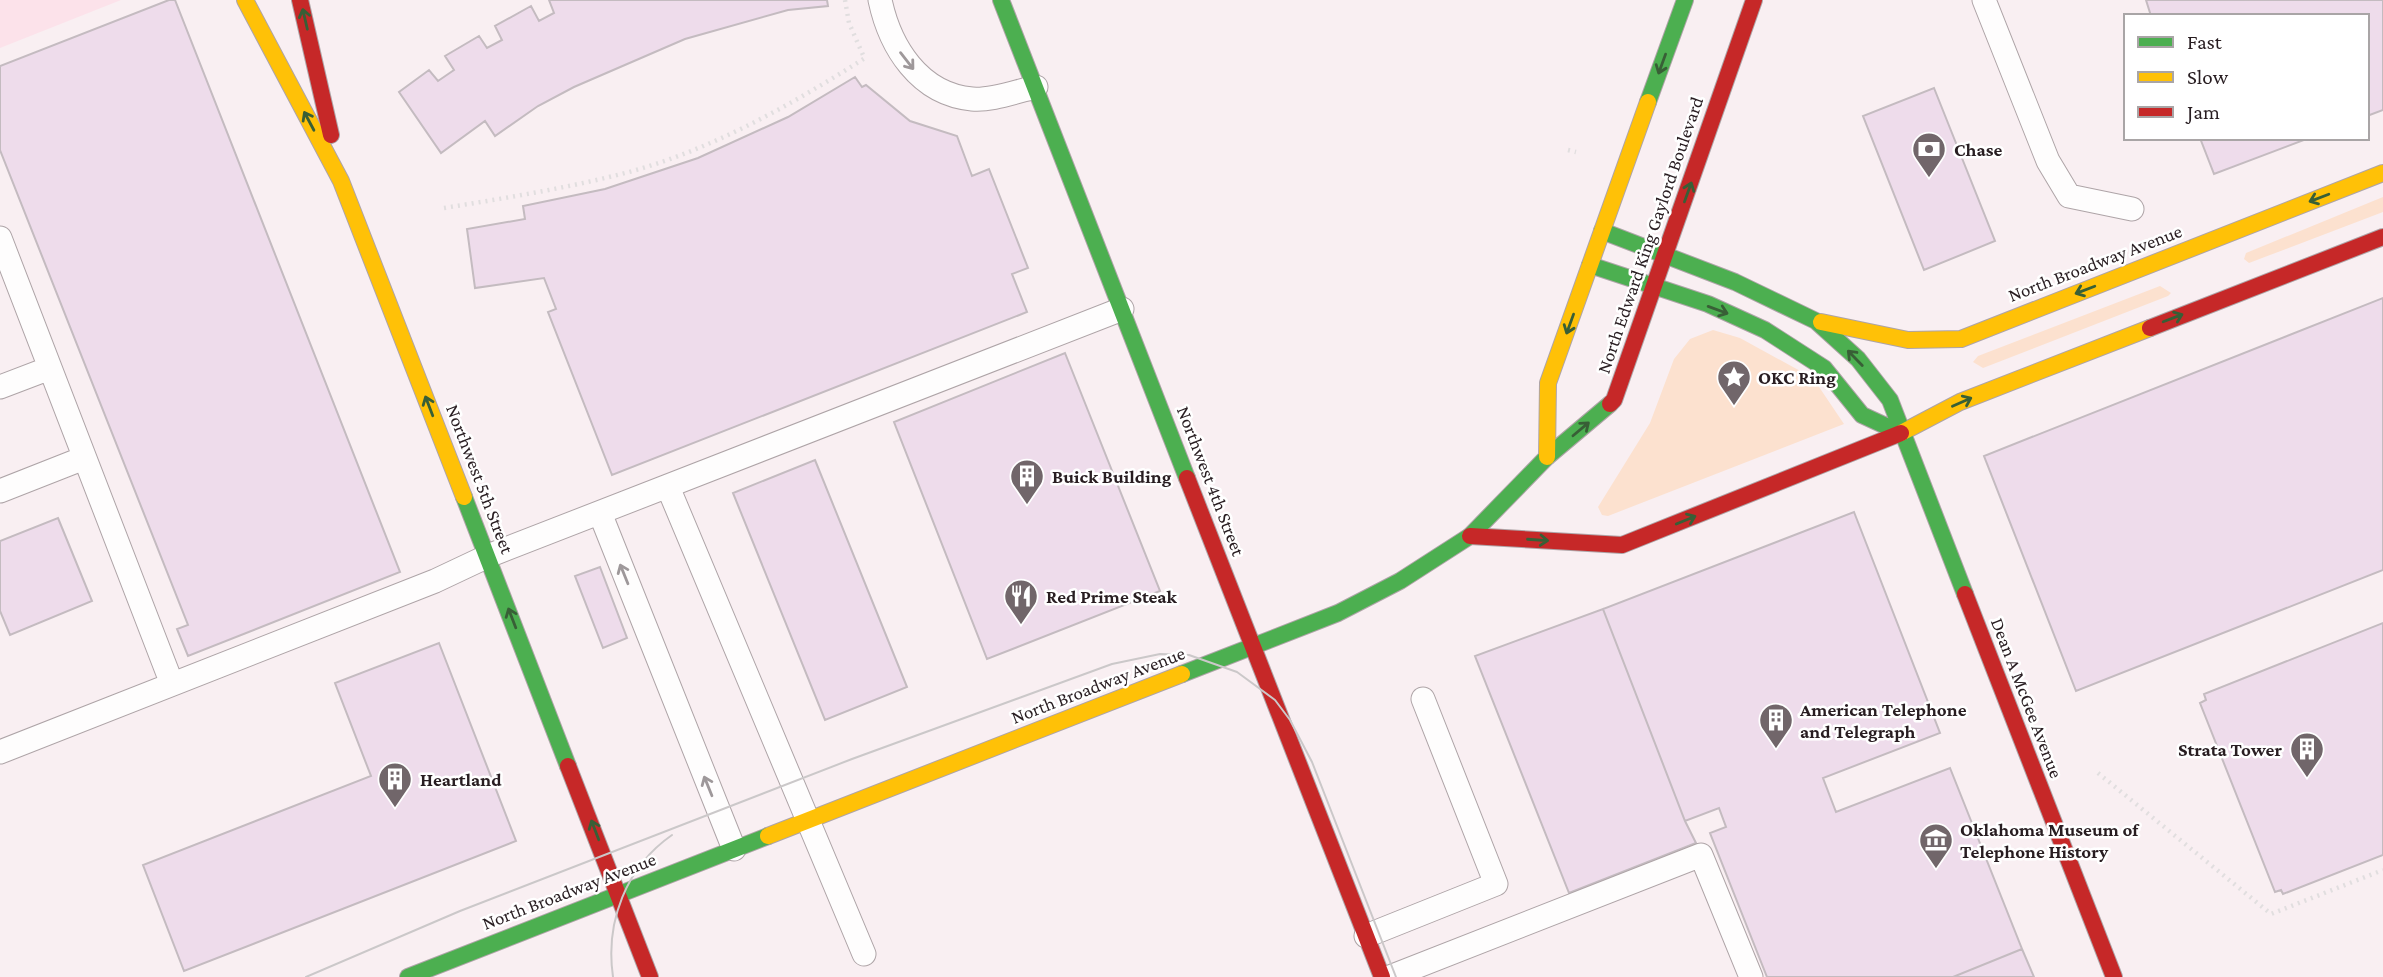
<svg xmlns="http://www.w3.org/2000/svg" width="2383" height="977" viewBox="0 0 2383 977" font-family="'Crimson Pro',serif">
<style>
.built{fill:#fce2ea}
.green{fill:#fce1cf}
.building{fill:#eedceb;stroke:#c4bbc0;stroke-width:2}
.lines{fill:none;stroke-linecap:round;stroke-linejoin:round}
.lane-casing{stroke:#aea4a7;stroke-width:25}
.fast-casing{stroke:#aea4a7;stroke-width:18}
.slow-casing{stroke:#aea4a7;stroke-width:18}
.jam-casing{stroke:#aea4a7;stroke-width:18}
.path{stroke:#e1dedf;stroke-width:4.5;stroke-dasharray:2 5;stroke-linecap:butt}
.lane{stroke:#fefdfd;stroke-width:23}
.fast{stroke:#4caf50;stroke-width:16}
.slow{stroke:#ffc107;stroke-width:16}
.jam{stroke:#c62828;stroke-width:16}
.tram{stroke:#cbc8c9;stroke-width:2}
.oneway{stroke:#385f36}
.oneway2{stroke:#9e989a}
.labels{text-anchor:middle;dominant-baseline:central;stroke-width:5;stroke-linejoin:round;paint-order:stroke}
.poi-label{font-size:19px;font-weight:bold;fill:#281d21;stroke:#fff;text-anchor:start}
.street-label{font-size:19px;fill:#281d21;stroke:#fff}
</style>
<rect width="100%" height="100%" fill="#f9eff2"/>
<path class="built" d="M 0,0 L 121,0 L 0,48 Z"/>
<path class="green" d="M 2383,197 L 2383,212 L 2249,263 L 2244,259 L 2246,253 Z
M 2160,286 L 2171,293 L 2168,296 L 1983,368 L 1973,362 L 1978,356 Z
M 1713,330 L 1740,338 L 1813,378 L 1844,424 L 1608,516 L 1602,515 L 1598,507 L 1650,423 L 1674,359 L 1690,339 Z"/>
<path class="building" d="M 169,0 L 175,0 L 400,572 L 188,656 L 177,629 L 188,625 L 0,150 L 0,66 Z
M 549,0 L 827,0 L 828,6 L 788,10 L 685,39 L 574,87 L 538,106 L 495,136 L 485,121 L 441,153 L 399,92 L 429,70 L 438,81 L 454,70 L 445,56 L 479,36 L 487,48 L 502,40 L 495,26 L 531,6 L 539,21 L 554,13 Z
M 2146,0 L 2383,0 L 2383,110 L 2367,116 L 2367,16 L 2151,16 Z
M 855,77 L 862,87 L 866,85 L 910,121 L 957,136 L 972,176 L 989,169 L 1028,268 L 1012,274 L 1027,312 L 612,475 L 548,312 L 556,309 L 544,278 L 475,288 L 467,229 L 525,219 L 523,206 L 605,189 L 698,158 L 788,117 Z
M 1934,88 L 1995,241 L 1924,270 L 1863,116 Z
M 2200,138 L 2309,138 L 2214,174 Z
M 2383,298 L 2383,570 L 2076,691 L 1984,456 Z
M 1065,353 L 1160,591 L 987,659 L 894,422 Z
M 815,460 L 907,687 L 825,720 L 733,493 Z
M 1854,512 L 1940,733 L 1823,778 L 1836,812 L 1950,768 L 2022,949 L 1953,977 L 1767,977 L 1710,833 L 1726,827 L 1719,808 L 1685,821 L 1603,609 Z
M 58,518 L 92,601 L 10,635 L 0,611 L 0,541 Z
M 600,567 L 627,638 L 603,648 L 575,576 Z
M 1603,609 L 1685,821 L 1696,843 L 1569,893 L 1475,656 Z
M 2383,623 L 2383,855 L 2283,894 L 2281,890 L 2275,892 L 2200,703 L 2206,700 L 2204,694 Z
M 439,643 L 516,841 L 184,971 L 143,865 L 371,776 L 335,683 Z
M 2022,949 L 2034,977 L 1953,977 Z"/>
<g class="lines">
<g class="lane-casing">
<path id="lane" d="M 880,0 C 890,47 919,94 972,99 C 991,101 1017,91 1036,87
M 1984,0 L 2048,161 L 2069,196 L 2132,209
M 0,238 L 172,684
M 0,387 L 50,368
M 668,487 L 864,954
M 0,491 L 84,458
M 600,513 L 734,849
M 0,752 L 435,581 L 488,556 L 1122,309
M 1366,936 L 1496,884 L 1423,699
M 1390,977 L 1701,855 L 1751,977"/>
</g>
<g class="fast-casing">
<path id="fast" d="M 1001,0 L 1187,478
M 1648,102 L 1685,0
M 1602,231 L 1735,282 L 1816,321 L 1858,359 L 1890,400 L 1965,594
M 1590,265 L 1708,304 L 1765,330 L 1824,368 L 1862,415 L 1901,433
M 464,497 L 568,766
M 1182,674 L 1338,613 L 1400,581 L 1470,536 L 1547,457 L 1610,404
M 408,977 L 768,836"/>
</g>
<g class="slow-casing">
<path id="slow" d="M 245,0 L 341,181 L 464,497
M 1821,322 L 1908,340 L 1961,339 L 2383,173
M 1901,433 L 1960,402 L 2150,328
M 1547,457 L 1548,383 L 1648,102
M 768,836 L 1182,674"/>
</g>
<g class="jam-casing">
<path id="jam" d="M 300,0 L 331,135
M 2150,328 L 2383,237
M 1610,404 L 1614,400 L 1754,0
M 1187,478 L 1382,977
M 1470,536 L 1622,545 L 1901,433
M 1965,594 L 2114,977
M 568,766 L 650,977"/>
</g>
<path class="path" d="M 845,0 L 849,23 L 863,55
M 1568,150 L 1576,152
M 444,208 C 506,198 568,188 629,172 C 713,149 791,105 865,58
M 2098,773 L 2271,914 L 2383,870"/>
<use href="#lane" class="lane"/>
<use href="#fast" class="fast"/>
<use href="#slow" class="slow"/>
<use href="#jam" class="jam"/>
<path class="tram" d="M 306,977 L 460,911 L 852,759 L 1112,664 L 1160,654 L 1189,655 L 1237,672 L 1275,700 L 1290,720 L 1312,762 L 1396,977
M 613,977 C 605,922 626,867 672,835"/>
</g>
<defs><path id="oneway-shaft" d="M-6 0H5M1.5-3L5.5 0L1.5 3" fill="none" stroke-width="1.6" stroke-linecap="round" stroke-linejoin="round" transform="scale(1.75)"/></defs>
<g class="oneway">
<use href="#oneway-shaft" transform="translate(305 19) rotate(-103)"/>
<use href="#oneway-shaft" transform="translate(1662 64) rotate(110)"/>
<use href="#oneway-shaft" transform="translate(309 121) rotate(-118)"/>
<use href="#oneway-shaft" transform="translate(1688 192) rotate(-70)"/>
<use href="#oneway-shaft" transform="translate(2319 198) rotate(159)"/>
<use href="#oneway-shaft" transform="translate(2085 290) rotate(159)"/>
<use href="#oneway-shaft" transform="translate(1718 310) rotate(20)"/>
<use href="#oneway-shaft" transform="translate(2173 318) rotate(-21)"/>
<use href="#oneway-shaft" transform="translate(1570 324) rotate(110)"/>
<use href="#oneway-shaft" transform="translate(1855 358) rotate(-134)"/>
<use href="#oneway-shaft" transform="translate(1962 402) rotate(-24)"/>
<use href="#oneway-shaft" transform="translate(429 406) rotate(-111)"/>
<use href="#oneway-shaft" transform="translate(1581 429) rotate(-40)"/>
<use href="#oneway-shaft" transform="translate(1686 520) rotate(-22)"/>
<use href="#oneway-shaft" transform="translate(1538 540) rotate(4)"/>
<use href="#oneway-shaft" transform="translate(512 618) rotate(-111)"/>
<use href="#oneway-shaft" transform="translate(595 830) rotate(-111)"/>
</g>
<g class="oneway2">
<use href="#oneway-shaft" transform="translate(907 61) rotate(52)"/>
<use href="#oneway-shaft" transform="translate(624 574) rotate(-112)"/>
<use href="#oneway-shaft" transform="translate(708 786) rotate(-112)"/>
</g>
<defs>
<g id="bank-pin" transform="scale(1.75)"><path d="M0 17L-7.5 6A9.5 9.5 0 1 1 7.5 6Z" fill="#71666a" stroke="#fff"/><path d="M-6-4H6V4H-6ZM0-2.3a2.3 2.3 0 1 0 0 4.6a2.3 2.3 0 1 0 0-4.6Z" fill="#fff"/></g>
<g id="sight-pin" transform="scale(1.75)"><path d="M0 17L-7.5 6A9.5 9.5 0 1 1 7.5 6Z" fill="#71666a" stroke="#fff"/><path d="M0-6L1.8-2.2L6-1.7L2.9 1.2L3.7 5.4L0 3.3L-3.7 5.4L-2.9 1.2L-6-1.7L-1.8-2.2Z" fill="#fff"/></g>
<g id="building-pin" transform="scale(1.75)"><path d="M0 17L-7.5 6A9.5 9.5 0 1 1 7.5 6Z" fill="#71666a" stroke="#fff"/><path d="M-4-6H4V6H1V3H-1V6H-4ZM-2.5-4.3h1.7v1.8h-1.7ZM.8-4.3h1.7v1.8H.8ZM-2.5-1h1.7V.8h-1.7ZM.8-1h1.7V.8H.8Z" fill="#fff"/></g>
<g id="restaurant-pin" transform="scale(1.75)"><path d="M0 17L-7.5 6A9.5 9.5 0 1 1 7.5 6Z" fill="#71666a" stroke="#fff"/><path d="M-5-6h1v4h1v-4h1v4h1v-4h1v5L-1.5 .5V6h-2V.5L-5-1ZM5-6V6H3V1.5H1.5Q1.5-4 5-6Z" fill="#fff"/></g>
<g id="museum-pin" transform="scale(1.75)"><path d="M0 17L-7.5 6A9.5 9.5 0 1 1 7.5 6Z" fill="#71666a" stroke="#fff"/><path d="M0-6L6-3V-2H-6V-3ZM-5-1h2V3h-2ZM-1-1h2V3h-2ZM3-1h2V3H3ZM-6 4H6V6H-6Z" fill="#fff"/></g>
</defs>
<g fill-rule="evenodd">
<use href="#bank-pin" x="1929" y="149"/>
<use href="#sight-pin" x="1734" y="377"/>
<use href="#building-pin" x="1027" y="476"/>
<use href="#restaurant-pin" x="1021" y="596"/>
<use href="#building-pin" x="1776" y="720"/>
<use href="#building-pin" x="2307" y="749"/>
<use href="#building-pin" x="395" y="779"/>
<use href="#museum-pin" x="1936" y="840"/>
</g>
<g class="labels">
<g class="poi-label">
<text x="1954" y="149">Chase</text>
<text x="1758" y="377">OKC Ring</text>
<text x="1052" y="476">Buick Building</text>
<text x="1046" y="596">Red Prime Steak</text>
<text x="1800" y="709">American Telephone<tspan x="1800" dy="22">and Telegraph</tspan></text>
<text x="2282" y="749" text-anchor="end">Strata Tower</text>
<text x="420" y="779">Heartland</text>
<text x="1960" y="829">Oklahoma Museum of<tspan x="1960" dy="22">Telephone History</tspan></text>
</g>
<g class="street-label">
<text transform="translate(1650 235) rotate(-71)">North Edward King Gaylord Boulevard</text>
<text transform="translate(2095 263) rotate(-21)">North Broadway Avenue</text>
<text transform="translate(480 479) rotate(69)">Northwest 5th Street</text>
<text transform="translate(1211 481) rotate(69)">Northwest 4th Street</text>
<text transform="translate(1098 685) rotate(-21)">North Broadway Avenue</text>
<text transform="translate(2027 698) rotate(69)">Dean A McGee Avenue</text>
<text transform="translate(569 891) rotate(-21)">North Broadway Avenue</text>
</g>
</g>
<rect x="2124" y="14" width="245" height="126" fill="#ffffff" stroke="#a9a5a6" stroke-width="2"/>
<rect x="2138" y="37" width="35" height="10" fill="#4caf50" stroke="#a9a5a6" stroke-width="2"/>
<text x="2187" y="49" font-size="21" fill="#281d21">Fast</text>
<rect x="2138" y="72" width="35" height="10" fill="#ffc107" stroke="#a9a5a6" stroke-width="2"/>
<text x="2187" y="84" font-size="21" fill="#281d21">Slow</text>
<rect x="2138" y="107" width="35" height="10" fill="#c62828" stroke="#a9a5a6" stroke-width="2"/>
<text x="2187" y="119" font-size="21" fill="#281d21">Jam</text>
</svg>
